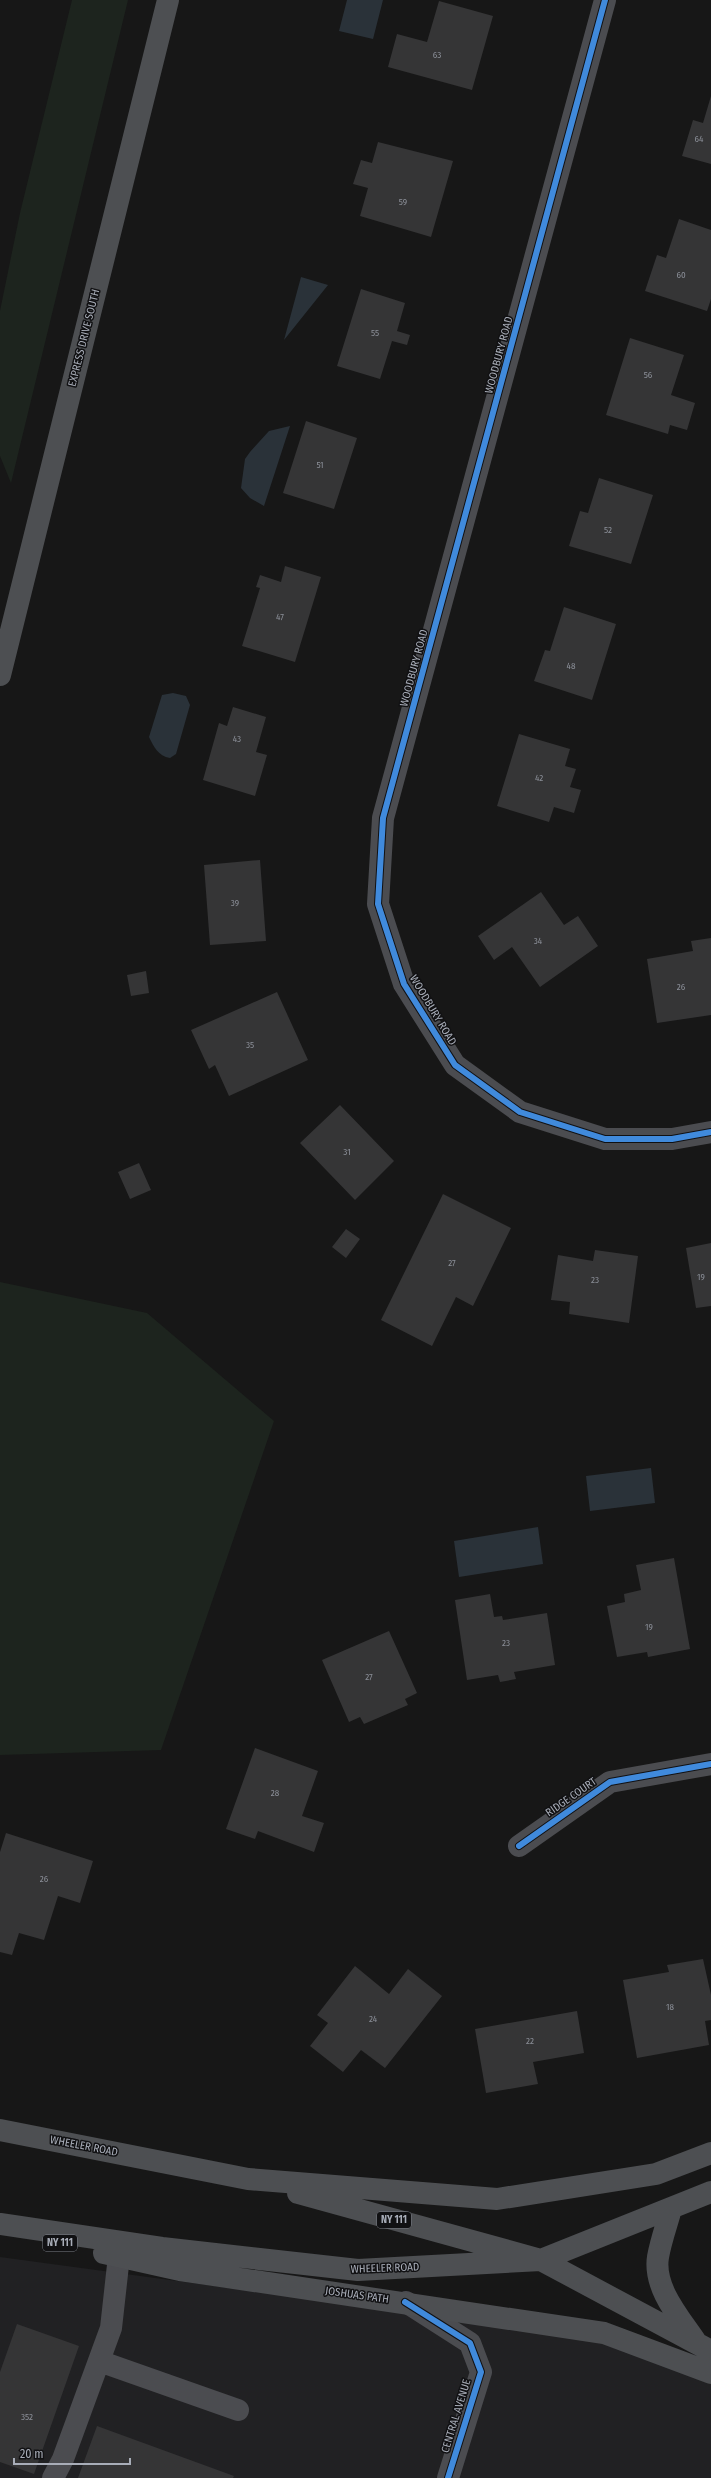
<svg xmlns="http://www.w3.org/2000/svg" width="711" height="2478" viewBox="0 0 711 2478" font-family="'Fira Sans Condensed',sans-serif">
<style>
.built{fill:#212123}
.green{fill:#1d241e}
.water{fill:#2a3239}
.building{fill:#353536}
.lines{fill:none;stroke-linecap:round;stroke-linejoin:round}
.minor{stroke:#4b4c50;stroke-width:22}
.major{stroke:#4d4f52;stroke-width:22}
.cycleway-casing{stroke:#111113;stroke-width:8}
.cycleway{stroke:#408adc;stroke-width:6}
.labels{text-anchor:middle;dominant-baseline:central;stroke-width:3;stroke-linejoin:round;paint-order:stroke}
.number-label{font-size:9px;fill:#8b8f98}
.shield{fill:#111113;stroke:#7b7e86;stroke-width:1}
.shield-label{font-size:10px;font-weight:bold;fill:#a8adb8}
.street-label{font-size:11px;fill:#a8adb8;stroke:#111113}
</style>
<rect width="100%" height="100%" fill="#171717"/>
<path class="built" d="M 0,2257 L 554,2332 L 599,2341 L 711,2384 L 711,2478 L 0,2478 Z"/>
<path class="green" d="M 72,0 L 128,0 L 11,483 L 0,456 L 0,311 L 20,213 Z
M 0,1282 L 147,1313 L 274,1421 L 161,1750 L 0,1755 Z"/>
<path class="water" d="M 347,0 L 383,0 L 373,39 L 339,31 Z
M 301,277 L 328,285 L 284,340 Z
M 290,426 L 264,506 L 250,498 L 241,488 L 245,459 L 250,452 L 269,431 Z
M 173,693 L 186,696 L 190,705 L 176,754 L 170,758 C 158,756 154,747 149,737 L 162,695 Z
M 651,1468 L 655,1503 L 590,1511 L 586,1476 Z
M 538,1527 L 543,1564 L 459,1577 L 454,1541 Z"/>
<path class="building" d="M 439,1 L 493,16 L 472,90 L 388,67 L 397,34 L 427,42 Z
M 711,96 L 711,164 L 682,156 L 693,120 L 703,123 Z
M 378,142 L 453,161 L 431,237 L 360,216 L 368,188 L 353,184 L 361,160 L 372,163 Z
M 679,219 L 711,230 L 711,299 L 707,311 L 645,291 L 657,255 L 666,258 Z
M 361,289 L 405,303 L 397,331 L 410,335 L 407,345 L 392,341 L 380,379 L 337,366 Z
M 630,338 L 684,355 L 671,395 L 695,403 L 687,430 L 670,425 L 668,434 L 606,415 Z
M 306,421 L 357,438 L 334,509 L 283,493 Z
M 599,478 L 653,495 L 631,564 L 569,546 L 580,511 L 588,513 Z
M 285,566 L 321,577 L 295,662 L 242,646 L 260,588 L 256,587 L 260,575 L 281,582 Z
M 564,607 L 616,624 L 592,700 L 534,681 L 545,650 L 550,651 Z
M 233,707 L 266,717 L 256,752 L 267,755 L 255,796 L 203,780 L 219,723 L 227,726 Z
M 519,734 L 570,749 L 565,766 L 576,769 L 570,787 L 581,790 L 574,813 L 554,807 L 549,822 L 497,806 Z
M 260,860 L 266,941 L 210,945 L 204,865 Z
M 541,892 L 564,925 L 578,916 L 598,946 L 540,987 L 512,947 L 494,960 L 478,936 Z
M 711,938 L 711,1015 L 657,1023 L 647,959 L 693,951 L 691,941 Z
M 146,971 L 149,993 L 131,996 L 127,975 Z
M 277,992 L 308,1060 L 229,1096 L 215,1065 L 209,1069 L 191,1030 Z
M 340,1105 L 394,1161 L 355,1200 L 300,1143 Z
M 139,1163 L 151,1190 L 130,1199 L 118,1172 Z
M 443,1194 L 511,1228 L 473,1306 L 456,1297 L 432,1346 L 381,1320 Z
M 346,1229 L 360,1239 L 346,1258 L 332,1247 Z
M 711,1243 L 711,1306 L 696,1308 L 686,1248 Z
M 595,1250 L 638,1256 L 629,1323 L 569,1314 L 570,1302 L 551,1300 L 558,1255 L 593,1261 Z
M 674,1558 L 690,1649 L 648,1657 L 647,1652 L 617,1657 L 607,1606 L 625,1602 L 624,1594 L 641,1590 L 636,1565 Z
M 490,1594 L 494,1617 L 502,1616 L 503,1620 L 547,1613 L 555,1665 L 514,1672 L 516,1679 L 500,1682 L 498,1675 L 467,1680 L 455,1600 Z
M 389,1631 L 417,1693 L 405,1699 L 408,1705 L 364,1724 L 360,1717 L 349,1722 L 322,1660 Z
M 255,1748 L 318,1771 L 302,1816 L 324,1823 L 314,1852 L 258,1831 L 255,1839 L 226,1829 Z
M 6,1833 L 93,1861 L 80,1903 L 58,1896 L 44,1940 L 19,1933 L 12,1955 L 0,1952 L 0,1852 Z
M 703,1959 L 711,1995 L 711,2020 L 705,2021 L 709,2045 L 637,2058 L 623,1980 L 669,1972 L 667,1965 Z
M 355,1966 L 389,1994 L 408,1969 L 442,1996 L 385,2068 L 361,2050 L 343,2072 L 310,2046 L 328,2023 L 317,2015 Z
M 577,2011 L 584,2053 L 533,2062 L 538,2084 L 486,2093 L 475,2029 Z
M 17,2324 L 79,2346 L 34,2474 L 0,2462 L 0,2372 Z
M 97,2426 L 234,2476 L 233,2478 L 78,2478 Z"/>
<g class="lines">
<path class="minor" d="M 605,0 L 383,818 L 378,904 L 404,984 L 455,1065 L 520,1112 L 605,1139 L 672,1139 L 711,1132
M 519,1846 L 610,1782 L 711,1764
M 406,2302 L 470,2343 L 481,2372 L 448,2478
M 99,2361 L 238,2410
M 53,2478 L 63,2459 L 111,2328 L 119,2256"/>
<path class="major" d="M 0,675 L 168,0
M 0,2130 L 248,2179 L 497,2199 L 656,2174 L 711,2153
M 298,2193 L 541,2260 L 711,2351
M 671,2209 C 667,2224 661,2240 658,2257 C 653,2288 680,2318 696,2342
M 0,2224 L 162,2248 L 358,2270 L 541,2260 L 711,2192
M 104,2253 L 180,2270 L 604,2333 L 711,2373"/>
<g class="cycleway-casing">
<path id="cycleway" d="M 605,0 L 383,818 L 378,904 L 404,984 L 455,1065 L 520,1112 L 605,1139 L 672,1139 L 711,1132
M 519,1846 L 610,1782 L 711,1764
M 405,2302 L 470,2343 L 481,2372 L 448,2478"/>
</g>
<use href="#cycleway" class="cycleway"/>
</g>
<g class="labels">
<g class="number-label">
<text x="437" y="55">63</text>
<text x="699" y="139">64</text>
<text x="403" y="202">59</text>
<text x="681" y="275">60</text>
<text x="375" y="333">55</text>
<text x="648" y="375">56</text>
<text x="320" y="465">51</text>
<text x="608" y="530">52</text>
<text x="280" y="617">47</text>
<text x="571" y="666">48</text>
<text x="237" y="739">43</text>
<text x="539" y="778">42</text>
<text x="235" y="903">39</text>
<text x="538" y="941">34</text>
<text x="681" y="987">26</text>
<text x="250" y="1045">35</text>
<text x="347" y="1152">31</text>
<text x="452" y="1263">27</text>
<text x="701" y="1277">19</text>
<text x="595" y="1280">23</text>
<text x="649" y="1627">19</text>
<text x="506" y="1643">23</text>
<text x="369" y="1677">27</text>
<text x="275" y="1793">28</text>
<text x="44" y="1879">26</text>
<text x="670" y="2007">18</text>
<text x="373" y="2019">24</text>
<text x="530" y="2041">22</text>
<text x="27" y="2417">352</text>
</g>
<g class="shield">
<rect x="377" y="2212" width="34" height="16" rx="3"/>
<rect x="43" y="2235" width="34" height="16" rx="3"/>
</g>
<g class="shield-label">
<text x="394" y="2220">NY 111</text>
<text x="60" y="2243">NY 111</text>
</g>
<g class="street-label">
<text transform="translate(84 338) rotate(-76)">EXPRESS DRIVE SOUTH</text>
<text transform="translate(499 355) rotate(-75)">WOODBURY ROAD</text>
<text transform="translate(414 668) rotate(-75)">WOODBURY ROAD</text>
<text transform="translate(433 1010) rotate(59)">WOODBURY ROAD</text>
<text transform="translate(571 1797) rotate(-35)">RIDGE COURT</text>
<text transform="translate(84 2146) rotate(11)">WHEELER ROAD</text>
<text transform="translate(385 2268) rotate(-2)">WHEELER ROAD</text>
<text transform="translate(357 2295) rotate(8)">JOSHUAS PATH</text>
<text transform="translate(456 2416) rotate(-73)">CENTRAL AVENUE</text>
</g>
</g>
<path d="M14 2458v6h116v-6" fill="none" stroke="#a8adb8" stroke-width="2"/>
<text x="20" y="2458" font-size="12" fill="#a8adb8" stroke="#111113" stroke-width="3" paint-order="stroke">20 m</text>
</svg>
